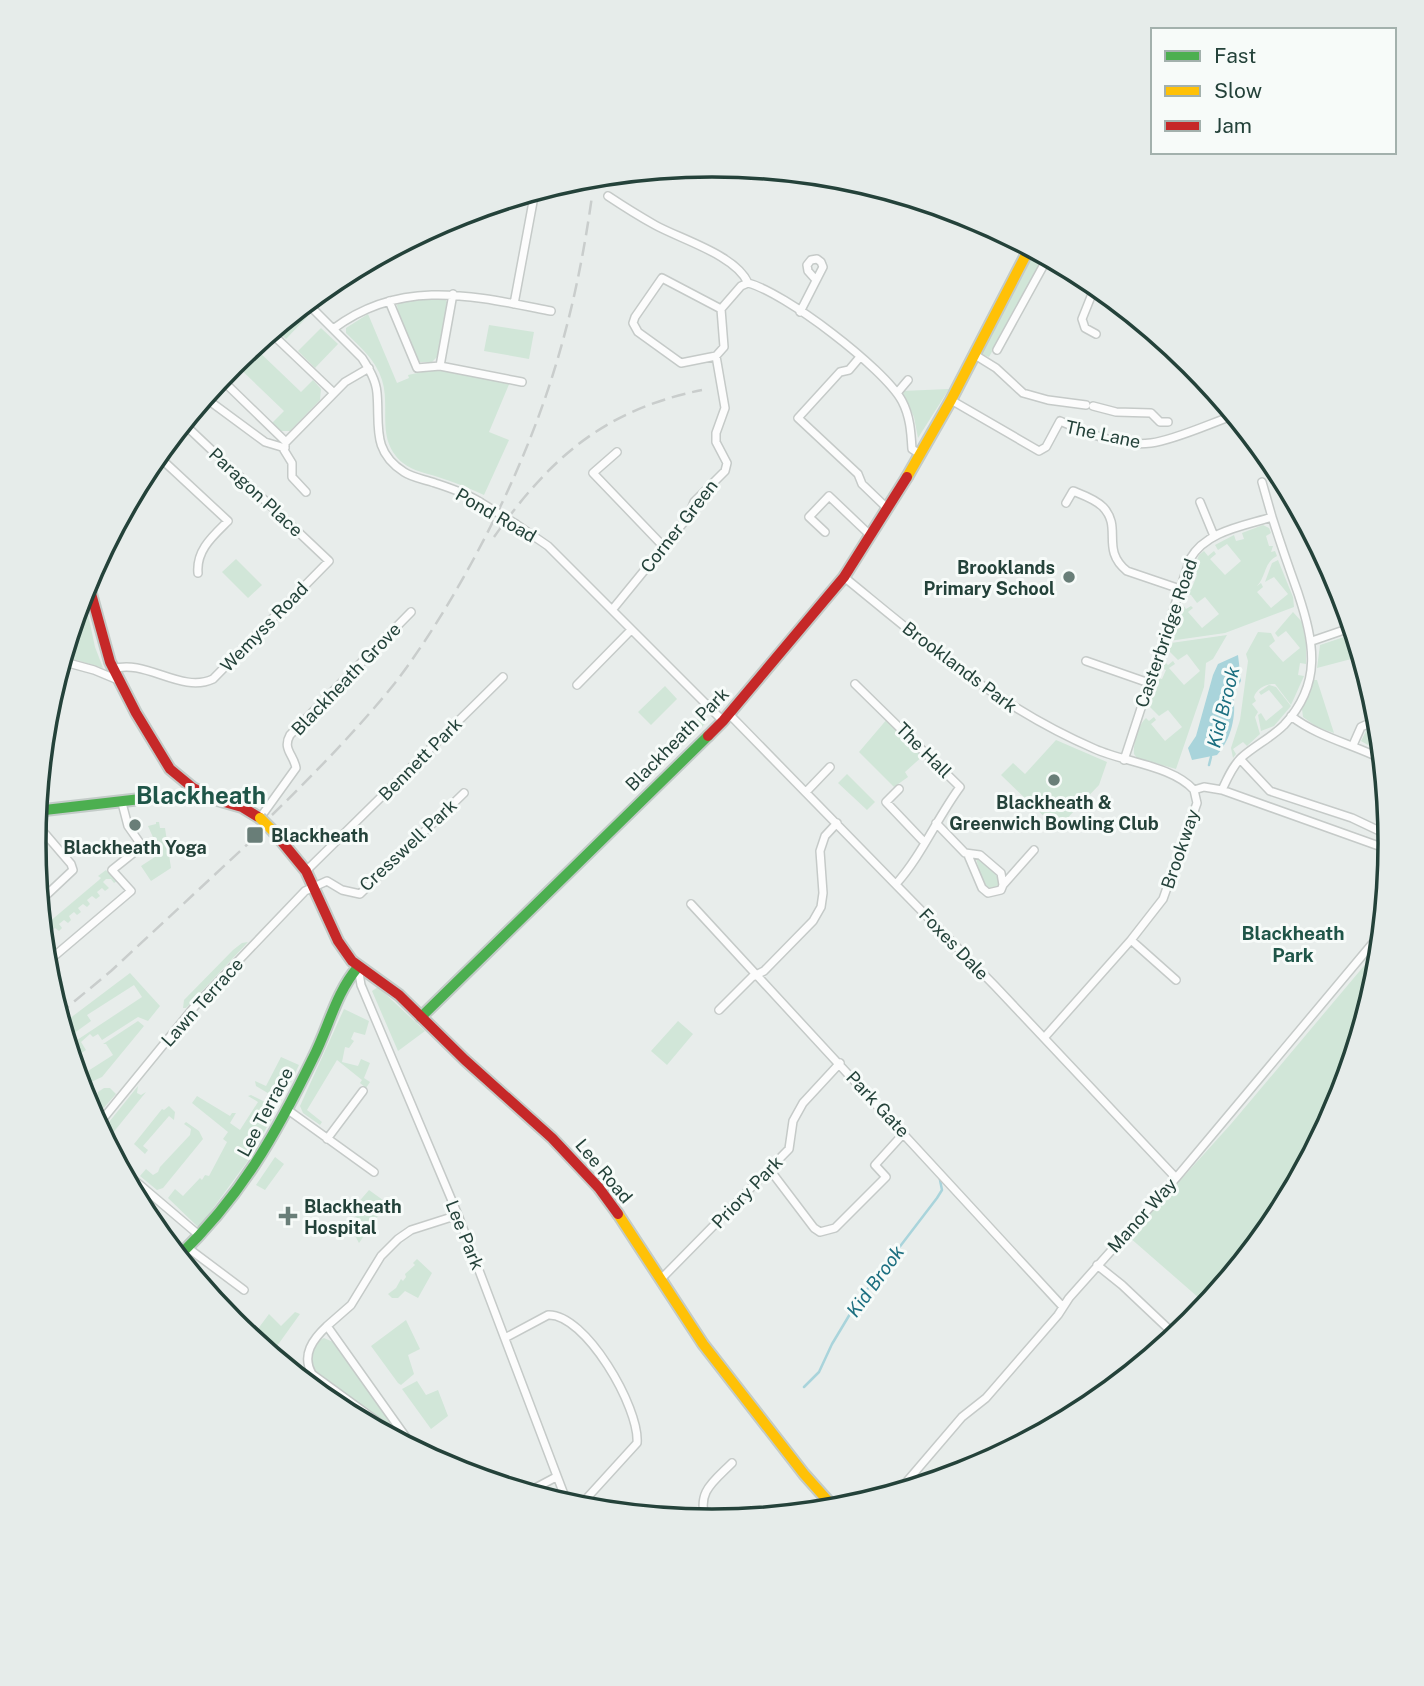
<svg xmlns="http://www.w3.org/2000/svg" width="1424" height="1686" viewBox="0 0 1424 1686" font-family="'Public Sans',sans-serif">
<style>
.green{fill:#d1e6d8}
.water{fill:#a9d4db}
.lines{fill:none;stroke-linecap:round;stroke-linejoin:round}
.stream{stroke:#a9d4db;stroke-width:2.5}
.street-casing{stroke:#c5cac8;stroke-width:10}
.fast-casing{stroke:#c3cbc8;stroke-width:14}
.slow-casing{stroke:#c3cbc8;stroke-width:14}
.jam-casing{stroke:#c3cbc8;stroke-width:14}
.street{stroke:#fcfcfc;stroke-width:7}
.fast{stroke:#4caf50;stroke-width:10}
.slow{stroke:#ffc107;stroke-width:10}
.jam{stroke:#c62828;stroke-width:10}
.rail{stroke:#c9cdcc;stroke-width:2.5;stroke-dasharray:14 7;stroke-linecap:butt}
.street-bridge-casing{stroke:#c5cac8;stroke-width:10;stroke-linecap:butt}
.slow-bridge-casing{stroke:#c3cbc8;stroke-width:14;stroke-linecap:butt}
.street-bridge{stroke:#fcfcfc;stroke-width:7}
.slow-bridge{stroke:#ffc107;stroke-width:10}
.poi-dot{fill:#697e78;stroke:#f7fbf9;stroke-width:2.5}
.labels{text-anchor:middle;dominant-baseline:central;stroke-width:6;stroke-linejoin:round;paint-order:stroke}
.street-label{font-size:18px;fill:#24423a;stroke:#f7fbf9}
.poi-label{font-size:18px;font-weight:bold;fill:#24423a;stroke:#f7fbf9}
.water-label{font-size:19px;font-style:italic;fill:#1c6f80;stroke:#f7fbf9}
.neighbourhood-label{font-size:19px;font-weight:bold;fill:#1f5548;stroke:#f7fbf9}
.district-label{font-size:24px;font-weight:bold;fill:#1f5548;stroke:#f7fbf9}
.rim{fill:none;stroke:#24423a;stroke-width:3.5}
</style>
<rect width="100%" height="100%" fill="#e8edeb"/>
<path class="green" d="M 1031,256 L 1043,260 L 989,357 L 979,353 Z
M 444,297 L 448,304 L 439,355 L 432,362 L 419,362 L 416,358 L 398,313 L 397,305 L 403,301 Z
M 300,307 L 308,316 L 286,339 L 274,328 Z
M 368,314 L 397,383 L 409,378 L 408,375 L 436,369 L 510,382 L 489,432 L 509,440 L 484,495 C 469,488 454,482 438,477 C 426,473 413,471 403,463 C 375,440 391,408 382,380 C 376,360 360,347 346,333 L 346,328 Z
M 489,325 L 534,332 L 529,359 L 484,351 Z
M 321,328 L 338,344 L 315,368 L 298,351 Z
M 253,346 L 301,392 L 313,380 L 321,389 L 320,400 L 290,431 L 281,431 L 272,423 L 284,411 L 233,362 Z
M 949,389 L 918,438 L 914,417 L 902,391 Z
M 1263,525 L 1269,528 L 1271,533 L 1266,536 L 1269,546 L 1273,546 L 1271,552 L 1275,551 L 1277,556 C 1264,562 1266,577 1257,586 L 1261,583 L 1263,587 L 1257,592 L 1271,608 L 1288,594 L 1274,577 L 1265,582 L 1272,563 L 1278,560 L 1293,597 L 1294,607 L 1225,633 L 1169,641 L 1183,605 L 1186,609 L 1191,606 L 1193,608 L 1188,612 L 1202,628 L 1219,614 L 1205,597 L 1197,603 L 1191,595 L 1186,594 L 1188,584 L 1193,585 L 1197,575 L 1192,572 L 1199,555 L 1204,551 L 1208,556 L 1214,551 L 1216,554 L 1210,559 L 1225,575 L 1241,561 L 1227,544 L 1218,550 L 1215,545 L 1234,535 L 1236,541 L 1244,539 L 1242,533 Z
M 236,559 L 262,585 L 248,598 L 222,572 Z
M 83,591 L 95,647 L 103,668 L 63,656 Z
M 1293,612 L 1302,622 L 1306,643 L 1306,664 L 1300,663 L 1298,675 L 1304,676 L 1291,705 L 1275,684 C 1267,683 1256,689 1254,697 L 1256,701 L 1252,704 L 1258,712 L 1255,717 L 1260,734 L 1247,746 L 1243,742 L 1233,749 L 1236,754 L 1233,758 L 1231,748 L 1240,720 L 1248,661 L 1246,654 L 1258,632 L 1271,633 L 1275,641 L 1269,646 L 1283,662 L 1300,648 L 1286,631 L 1278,637 L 1275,633 Z
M 1227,635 L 1213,659 L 1206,663 L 1204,687 L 1176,769 L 1137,758 L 1134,754 C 1133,744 1138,725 1146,718 L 1149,721 L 1154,717 L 1156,720 L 1151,724 L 1165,741 L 1182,727 L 1168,710 L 1159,716 L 1150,707 L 1151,692 L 1157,678 L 1162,679 L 1166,670 L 1160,668 L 1165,662 L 1168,665 L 1173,661 L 1175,664 L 1169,668 L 1184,685 L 1200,671 L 1187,654 L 1178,660 L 1168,650 L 1171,643 Z
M 1347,636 L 1355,658 L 1317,668 L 1320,645 Z
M 1314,680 L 1317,680 L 1334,733 L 1317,727 L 1303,717 L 1302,709 Z
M 1269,685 L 1276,687 L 1291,706 L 1274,726 L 1261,731 L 1258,715 L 1261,713 L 1266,721 L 1283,707 L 1269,690 L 1261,695 L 1259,692 Z
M 665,686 L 677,699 L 651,725 L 638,712 Z
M 703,714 L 709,720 L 676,752 L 670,746 Z
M 888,718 L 925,754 L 905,772 L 908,777 L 894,787 L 859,752 Z
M 1379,722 L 1382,753 L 1361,741 L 1368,727 Z
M 1056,740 L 1107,762 L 1099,785 L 1057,829 L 1001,775 L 1013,763 L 1025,774 Z
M 847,774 L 875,802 L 867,810 L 838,783 Z
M 156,822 L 159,822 L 160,828 L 165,828 L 171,868 L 151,881 L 141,866 L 158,855 L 156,844 L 148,826 L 156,824 Z
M 976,858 C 988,863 998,872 999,885 L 997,888 L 988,889 L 982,882 Z
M 106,870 L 117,881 L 114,883 L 111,879 L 106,879 L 103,882 L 109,888 L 105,891 L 102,888 L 97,892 L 100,896 L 96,899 L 92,896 L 87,900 L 90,904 L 87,907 L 83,904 L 78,908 L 81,912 L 77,915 L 74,912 L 69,916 L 71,920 L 68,923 L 64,920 L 59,924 L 62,928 L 59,931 L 55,928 L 50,932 L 53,936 L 50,939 L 46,936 L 43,939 L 42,928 L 99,880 L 101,878 L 98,876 Z
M 248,942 L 186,1008 L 183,1008 L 184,1000 L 233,950 L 242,943 Z
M 1374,954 L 1379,959 L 1378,976 L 1339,1103 L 1276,1220 L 1207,1305 L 1129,1237 L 1231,1124 Z
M 130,973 L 160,1006 L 148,1021 L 138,1017 L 102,1040 L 98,1034 L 93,1037 L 90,1034 L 81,1042 L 86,1050 L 72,1059 L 68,1046 L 142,997 L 134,985 L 87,1015 L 91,1021 L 66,1039 L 61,1025 Z
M 378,987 L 425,1031 L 398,1051 L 372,991 Z
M 344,1009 L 369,1021 L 365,1035 L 354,1032 L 351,1039 L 354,1041 L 349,1048 L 345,1047 L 342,1062 L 358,1066 L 361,1059 L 370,1063 L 364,1078 L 370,1082 L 366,1088 L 360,1083 L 362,1080 L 337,1060 L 307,1110 L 322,1122 L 320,1125 L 303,1113 L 300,1106 Z
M 138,1021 L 144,1026 L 102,1077 L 80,1087 L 77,1078 L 113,1055 L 106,1044 L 103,1044 Z
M 678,1021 L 693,1034 L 667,1065 L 651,1051 Z
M 281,1057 L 299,1065 L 286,1092 L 280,1098 L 276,1098 L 256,1086 L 255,1081 L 266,1086 Z
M 138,1086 L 137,1093 L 141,1095 L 146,1092 L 108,1139 L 119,1149 L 114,1154 L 101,1132 Z
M 104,1088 L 110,1088 L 116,1094 L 94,1119 L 83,1098 L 95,1093 L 92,1104 L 95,1106 L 98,1092 Z
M 251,1095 L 273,1106 L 275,1113 L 247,1162 L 200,1226 L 197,1226 L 168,1198 L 175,1189 L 183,1196 L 200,1178 L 202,1180 L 205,1175 L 209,1176 L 227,1142 L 223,1139 L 228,1132 L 192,1103 L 197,1096 L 230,1116 L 232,1113 L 236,1113 L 230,1123 L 240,1130 L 258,1102 L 248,1096 Z
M 169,1106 L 175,1112 L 174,1120 L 169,1116 L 143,1146 L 148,1150 L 145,1154 L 134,1144 L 162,1109 L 164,1110 Z
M 186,1122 L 199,1131 L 203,1139 L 163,1188 L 157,1190 L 140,1176 L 146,1169 L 153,1175 L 158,1172 L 160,1167 L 190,1135 L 191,1129 L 184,1124 Z
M 275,1157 L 284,1164 L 265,1190 L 256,1185 Z
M 369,1190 L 387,1203 L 359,1243 L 354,1234 L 362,1222 L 350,1212 Z
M 417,1259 L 432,1273 L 418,1298 L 405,1291 L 398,1298 L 392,1298 L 388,1294 L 396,1288 L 401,1279 L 403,1281 L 406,1277 L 405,1274 L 415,1265 L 413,1263 Z
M 295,1312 L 300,1314 L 272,1353 L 291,1367 L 289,1370 L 252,1337 L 269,1314 L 281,1326 Z
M 406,1320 L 420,1349 L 408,1355 L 414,1374 L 401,1385 L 398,1383 L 371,1346 Z
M 324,1338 L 333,1342 L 393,1426 L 390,1428 L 314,1371 C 309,1358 310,1344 324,1338 Z
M 417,1381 L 426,1395 L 438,1390 L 448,1416 L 431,1429 L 402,1389 Z"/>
<path class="water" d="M 1238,655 L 1241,681 L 1233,695 C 1237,715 1231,740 1217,755 L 1192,760 L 1188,748 L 1196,736 L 1213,675 L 1218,664 Z"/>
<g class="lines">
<path class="stream" d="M 1209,765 L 1211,757
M 804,1387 L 819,1372 L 832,1344 L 856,1304 L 937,1198 L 942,1190 L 939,1175"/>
<g class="street-casing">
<path id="street" d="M 608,196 C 623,206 639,216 655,225 C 680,239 736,255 748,283
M 1028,251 L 1075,271
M 1088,278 L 1094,289 L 1082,319 L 1085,328 L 1096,334
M 748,283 C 784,292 884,368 902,401 C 910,416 911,432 912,449 L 920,454
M 389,301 L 417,368 L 440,366 L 453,294
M 306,302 L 362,358 C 369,369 376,380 377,393 C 380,425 371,451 404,472 C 413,478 424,479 435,483 C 450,488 466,493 480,502
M 514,304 L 535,191
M 721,309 L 662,278 L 635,317 L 633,323 L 638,332 L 681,363 L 716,356 L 724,347 L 721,309 L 741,286 L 748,283
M 800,312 L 823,267 L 821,262 L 817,259 L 811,260 L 807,265 L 808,271 L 816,280
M 333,329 C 402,277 474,296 551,311
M 270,332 L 334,393
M 997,350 L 1047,259
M 975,355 L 996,368 L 1023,393 L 1048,400 L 1086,405
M 860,357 L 849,370 L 840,372 L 798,418 L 858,474 L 862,484 L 888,509
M 440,366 L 522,382
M 220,378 L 286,442 L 345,382 L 369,368
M 897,393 L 908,380
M 204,397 L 265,442 L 285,448
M 951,400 L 1039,451 L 1046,447 L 1060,421 C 1088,433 1119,447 1151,443 C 1175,440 1211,423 1235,415
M 1093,406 L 1116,412 L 1151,413 L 1160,422 L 1168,422
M 285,446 L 284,450 L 292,463 L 292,477 L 306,492
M 617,452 L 593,473 L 664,547
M 157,455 L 228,521 C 213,536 196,550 198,573
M 1262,482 L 1272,517
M 1200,502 L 1214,536
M 1066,503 L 1073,491 C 1083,495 1095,499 1103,507 C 1123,528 1100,549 1127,571 L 1180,589
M 516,524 L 548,546 L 723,721
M 825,532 L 809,517 L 829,496 L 871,536
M 844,577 C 925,643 997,707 1095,749 C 1124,762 1173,766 1194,790 L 1204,787 L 1222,790 L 1390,850
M 612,610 L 688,517 L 694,502 L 725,471 L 727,463 L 716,442 L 716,433 L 725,408 L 716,356
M 1312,641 L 1347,629
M 61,661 L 94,670 L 118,680
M 1086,661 L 1149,683
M 113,669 C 145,658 181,694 213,679 L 329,561 L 183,423
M 855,684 L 960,787 C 937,818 922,855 896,884
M 577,685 L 631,630
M 729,714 L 995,986 L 1176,1178
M 1291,716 C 1318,737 1352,744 1382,759
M 1353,745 L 1361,727 L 1379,719
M 1240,759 L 1270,791 L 1352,818 L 1390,836
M 1124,760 L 1190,559 C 1206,531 1243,526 1272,517 C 1280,542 1289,568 1298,593 C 1314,642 1323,683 1284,725 C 1271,738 1254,746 1241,758 C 1232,767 1227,779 1222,790
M 899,789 L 886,802 L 925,843
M 806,792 L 830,767
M 260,818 L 296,768 C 294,755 282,749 290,735 L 411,612
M 35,822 L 71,864 L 73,870 L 39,902
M 936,823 L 965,853 L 980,855 L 1001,873 L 1003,885 L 1001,890 L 988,893 L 982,888 L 968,855
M 306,871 L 503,677
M 1003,885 L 1034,850
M 691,904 L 1063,1307
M 1131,940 L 1176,980
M 45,964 L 131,891 L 112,870 L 142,846 L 128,826 L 122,803
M 358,967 L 361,985 L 458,1215 L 568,1505
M 719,1010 L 752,977 L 764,971 L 813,921 L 821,907 L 823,893 L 820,851 L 825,836 L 837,823
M 1044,1038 L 1131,940 L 1163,899 L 1197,803 L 1194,790
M 288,1110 L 374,1172
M 97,1126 L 195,1006 L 305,891 L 327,881 L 342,890 L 360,894 L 464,793
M 327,1139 L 363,1091
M 120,1168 L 200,1236
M 770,1170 L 814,1228 L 820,1232 L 835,1228 L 886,1177 L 875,1165 L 904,1133
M 188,1248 L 244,1290
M 1097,1265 L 1122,1285 L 1176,1336
M 661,1279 L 789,1149 L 793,1121 L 803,1103 L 840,1063
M 327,1326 C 313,1339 301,1355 312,1374 L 389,1430 L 399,1429
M 505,1338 L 548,1315 C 585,1313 640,1408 637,1443 L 586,1499 L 573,1507
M 415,1450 L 327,1326 L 351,1305 L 381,1256 L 398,1239 L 411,1230 L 458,1215
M 526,1493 L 556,1477
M 897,1493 L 962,1417 L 986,1398 L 1058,1315 L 1069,1298 L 1176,1178 L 1382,932
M 706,1521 C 696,1492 713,1482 732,1463"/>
</g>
<g class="fast-casing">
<path id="fast" d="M 36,811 L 158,797 L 208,798
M 421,1017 L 708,736
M 178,1257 C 241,1196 275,1136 313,1058 C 329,1027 335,994 358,967"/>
</g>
<g class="slow-casing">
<path id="slow" d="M 907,477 L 951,400 L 1030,247
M 618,1214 L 703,1344 L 804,1474 L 836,1510"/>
</g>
<g class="jam-casing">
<path id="jam" d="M 87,579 L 110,662 L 136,713 L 170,769 L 193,788 L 214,799 L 242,807 L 260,818
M 708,736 L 723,721 L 844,577 L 907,477
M 274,832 L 306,871 L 338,941 L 352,961 L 399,995 L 465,1060 L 552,1138 L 599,1188 L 618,1214"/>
</g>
<use href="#street" class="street"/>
<use href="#fast" class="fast"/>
<use href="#slow" class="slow"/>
<use href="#jam" class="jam"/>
<path class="rail" d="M 1200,374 L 1201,374
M 494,537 C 551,457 604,410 702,390
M 272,815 C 315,773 357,730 395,683 C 424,645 449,604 472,562 C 538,440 573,333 592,196
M 58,1015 L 111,971 L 251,841"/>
<g class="street-bridge-casing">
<path id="street-bridge" d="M 480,502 L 516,524"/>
</g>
<g class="slow-bridge-casing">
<path id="slow-bridge" d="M 260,818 L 274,832"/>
</g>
<use href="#street-bridge" class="street-bridge"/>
<use href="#slow-bridge" class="slow-bridge"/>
</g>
<g class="poi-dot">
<circle cx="1069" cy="577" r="7"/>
<circle cx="1054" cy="780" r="7"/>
<circle cx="135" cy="825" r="7"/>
<rect x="246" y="826" width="18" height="18" rx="3.5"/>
<path d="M284.5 1205.5h7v7h7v7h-7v7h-7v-7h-7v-7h7z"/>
</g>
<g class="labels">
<g class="street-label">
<text transform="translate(1103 434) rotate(12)">The Lane</text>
<text transform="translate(256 492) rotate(43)">Paragon Place</text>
<text transform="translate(496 515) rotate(30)">Pond Road</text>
<text transform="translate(679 526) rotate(-52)">Corner Green</text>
<text transform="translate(264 627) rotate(-46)">Wemyss Road</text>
<text transform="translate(1166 633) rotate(-71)">Casterbridge Road</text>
<text transform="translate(960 667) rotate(37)">Brooklands Park</text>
<text transform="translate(346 679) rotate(-46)">Blackheath Grove</text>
<text transform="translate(677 739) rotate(-45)">Blackheath Park</text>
<text transform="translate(924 750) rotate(45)">The Hall</text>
<text transform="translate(420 759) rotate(-45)">Bennett Park</text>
<text transform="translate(408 845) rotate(-43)">Cresswell Park</text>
<text transform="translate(1180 849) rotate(-71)">Brookway</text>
<text transform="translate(954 944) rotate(46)">Foxes Dale</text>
<text transform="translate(202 1002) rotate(-48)">Lawn Terrace</text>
<text transform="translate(878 1104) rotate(47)">Park Gate</text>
<text transform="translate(265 1112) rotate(-62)">Lee Terrace</text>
<text transform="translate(604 1171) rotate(50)">Lee Road</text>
<text transform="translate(747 1192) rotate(-46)">Priory Park</text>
<text transform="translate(1142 1215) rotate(-48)">Manor Way</text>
<text transform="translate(465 1235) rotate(68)">Lee Park</text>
</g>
<g class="poi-label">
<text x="1055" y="567" text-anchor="end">Brooklands<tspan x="1055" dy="21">Primary School</tspan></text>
<text x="1054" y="802">Blackheath &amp;<tspan x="1054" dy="21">Greenwich Bowling Club</tspan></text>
<text x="271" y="835" text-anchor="start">Blackheath</text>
<text x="135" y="847">Blackheath Yoga</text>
<text x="304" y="1206" text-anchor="start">Blackheath<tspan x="304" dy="21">Hospital</tspan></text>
</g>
<g class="water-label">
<text transform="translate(1223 707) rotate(-76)">Kid Brook</text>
<text transform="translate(875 1281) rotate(-54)">Kid Brook</text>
</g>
<g class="neighbourhood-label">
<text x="1293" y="933">Blackheath<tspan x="1293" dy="22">Park</tspan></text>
</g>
<g class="district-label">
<text x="201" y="795">Blackheath</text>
</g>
</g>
<path d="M0 0H1424V1686H0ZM46 843a666 666 0 1 1 1332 0a666 666 0 1 1-1332 0Z" fill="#e6ecea" fill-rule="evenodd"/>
<path class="rim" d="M46 843a666 666 0 1 1 1332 0a666 666 0 1 1-1332 0Z"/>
<rect x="1151" y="28" width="245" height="126" fill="#f7fbf9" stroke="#a3b1ad" stroke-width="2"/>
<rect x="1165" y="51" width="35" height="10" fill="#4caf50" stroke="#a3b1ad" stroke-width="2"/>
<text x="1214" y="63" font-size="21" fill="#24423a">Fast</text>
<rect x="1165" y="86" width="35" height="10" fill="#ffc107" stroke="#a3b1ad" stroke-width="2"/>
<text x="1214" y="98" font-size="21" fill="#24423a">Slow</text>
<rect x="1165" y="121" width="35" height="10" fill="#c62828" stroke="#a3b1ad" stroke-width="2"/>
<text x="1214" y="133" font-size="21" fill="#24423a">Jam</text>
</svg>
